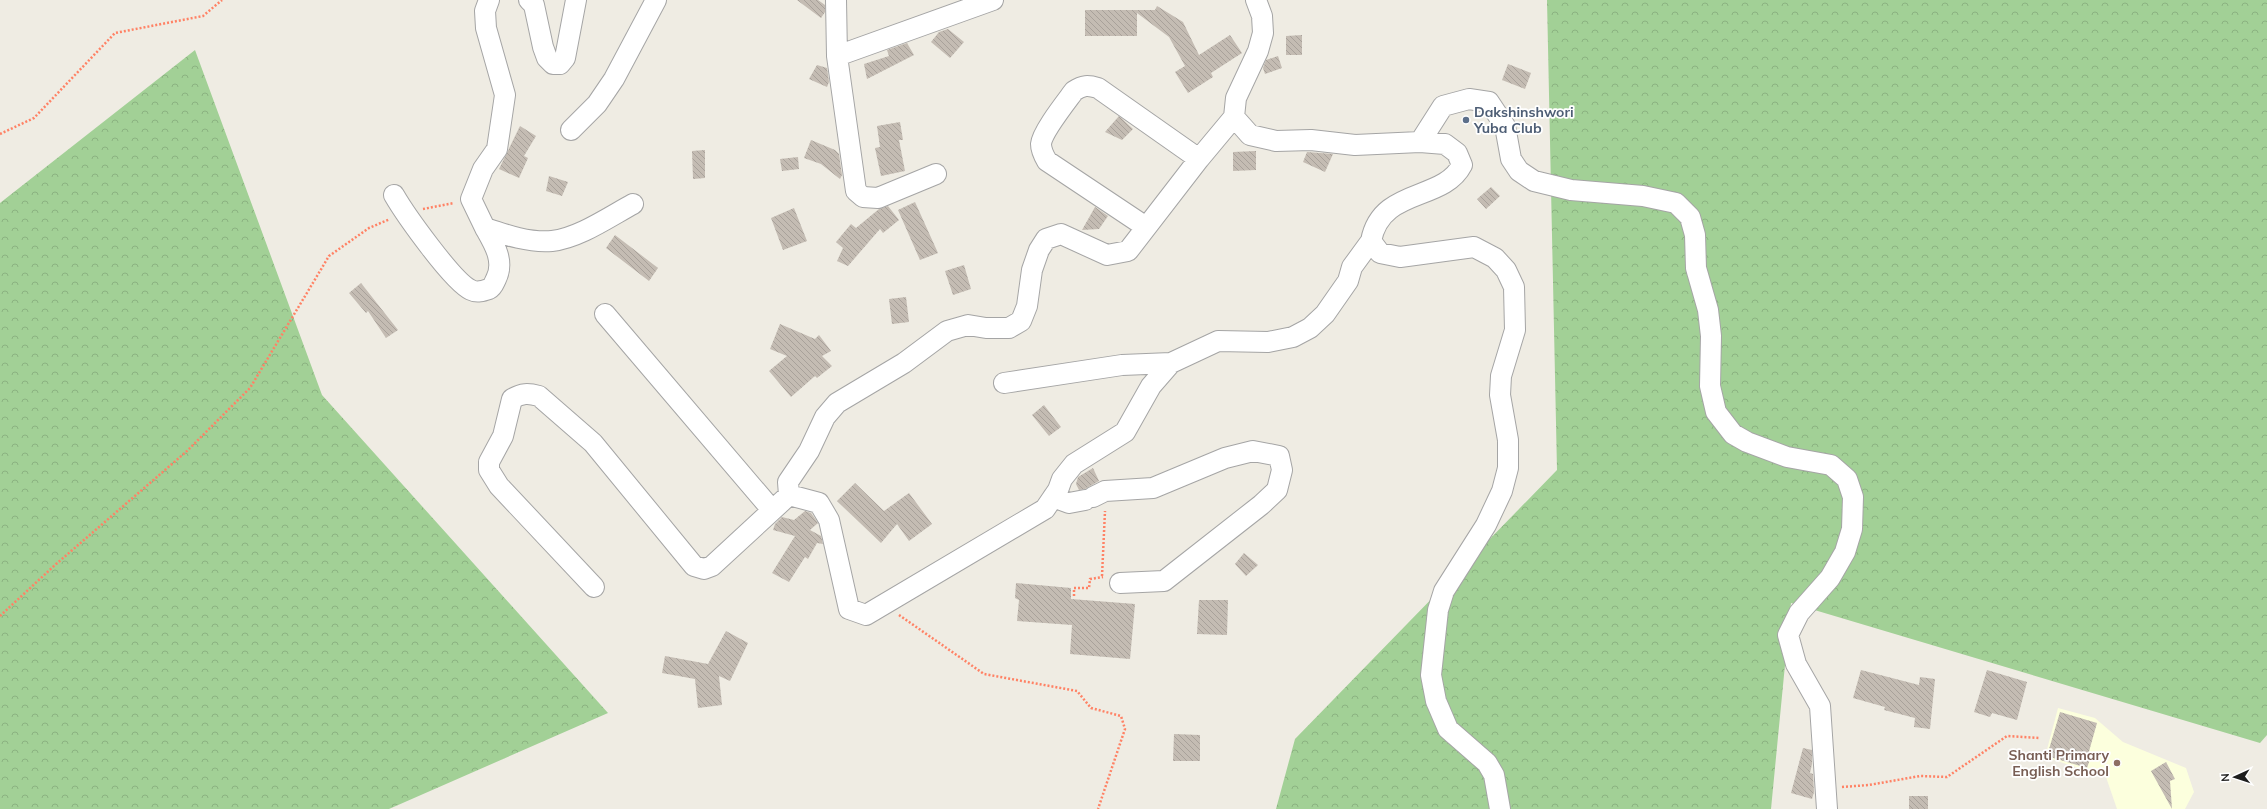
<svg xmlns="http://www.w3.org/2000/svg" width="2267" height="809" viewBox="0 0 2267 809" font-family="Mulish,sans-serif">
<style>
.education{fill:#fcffdd}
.forest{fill:url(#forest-crowns)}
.building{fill:url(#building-back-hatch)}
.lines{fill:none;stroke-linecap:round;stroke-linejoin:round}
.minor-casing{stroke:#a5a5a5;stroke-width:22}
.path{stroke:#ff8265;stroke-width:2.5;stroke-dasharray:2 2;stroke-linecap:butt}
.minor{stroke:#fff;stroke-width:20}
.service-dot{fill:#5c6f8a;stroke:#fff;stroke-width:1.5}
.education-dot{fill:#8d6e63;stroke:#fff;stroke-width:1.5}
.labels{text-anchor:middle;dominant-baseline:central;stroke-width:3.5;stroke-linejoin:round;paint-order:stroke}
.service-label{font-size:14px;font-weight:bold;fill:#4e5e75;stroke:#fff;text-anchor:start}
.education-label{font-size:14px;font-weight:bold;fill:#785e54;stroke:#fff;text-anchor:end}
</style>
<defs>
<pattern id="forest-crowns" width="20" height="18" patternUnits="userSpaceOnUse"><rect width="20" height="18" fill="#a2d096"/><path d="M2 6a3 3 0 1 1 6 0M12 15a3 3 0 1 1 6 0" fill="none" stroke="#8bb281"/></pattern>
<pattern id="building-back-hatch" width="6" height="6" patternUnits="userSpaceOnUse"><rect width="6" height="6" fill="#c4bcb3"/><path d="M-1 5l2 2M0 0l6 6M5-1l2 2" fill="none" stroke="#a8a19a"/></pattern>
</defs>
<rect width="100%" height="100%" fill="#efece3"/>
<path class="education" d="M 2058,708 L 2095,718 L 2123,742 L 2186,768 L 2194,792 L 2185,809 L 2117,809 L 2106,777 L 2045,757 Z"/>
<path class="forest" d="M 1547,0 L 2267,0 L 2267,735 L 2260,743 L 1791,603 L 1771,809 L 1276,809 L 1295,739 L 1557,470 Z
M 195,50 L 322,395 L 608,713 L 389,809 L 0,809 L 0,203 Z"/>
<path class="building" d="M 797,0 L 818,0 L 825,5 L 825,12 L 821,18 Z
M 1157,6 L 1183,22 L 1199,55 L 1230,35 L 1242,53 L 1211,73 L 1213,77 L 1188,93 L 1175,72 L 1185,66 L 1169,37 L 1137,13 L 1137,36 L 1085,36 L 1085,10 L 1155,10 Z
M 948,29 L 964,42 L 950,58 L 931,42 L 939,32 Z
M 1302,35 L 1302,55 L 1286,55 L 1286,36 Z
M 907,43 L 914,55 L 867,79 L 864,64 L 889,56 L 887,50 Z
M 1278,56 L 1282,68 L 1265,74 L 1263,68 L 1266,60 Z
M 1508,64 L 1531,73 L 1525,89 L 1502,80 Z
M 817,65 L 827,68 L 829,82 L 827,87 L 809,79 Z
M 1119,116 L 1133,129 L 1122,140 L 1105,132 Z
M 900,122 L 903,140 L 899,140 L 905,171 L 881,176 L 875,148 L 880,147 L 877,126 Z
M 520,126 L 536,136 L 524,156 L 528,158 L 519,178 L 499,169 Z
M 811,140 L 835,150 L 839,154 L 842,175 L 840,179 L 821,164 L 804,158 Z
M 705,150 L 705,178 L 693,179 L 692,151 Z
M 1256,151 L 1256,170 L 1233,171 L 1233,152 Z
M 1307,152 L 1333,154 L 1325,172 L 1303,162 Z
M 798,157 L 799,169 L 782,171 L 780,159 Z
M 549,176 L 568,182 L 562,196 L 546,191 Z
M 1491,187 L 1500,196 L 1486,209 L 1477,199 Z
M 915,202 L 938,253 L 920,260 L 898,210 Z
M 888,206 L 899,220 L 883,233 L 880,229 L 848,266 L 837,261 L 843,248 L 836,242 L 851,224 L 856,228 L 879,209 Z
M 1095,207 L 1108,216 L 1099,229 L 1082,230 Z
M 794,208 L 807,241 L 783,250 L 771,218 Z
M 615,235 L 658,268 L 649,281 L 606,248 Z
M 964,265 L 971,289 L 953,295 L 945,271 Z
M 361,283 L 398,330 L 386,338 L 368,311 L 366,313 L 349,293 Z
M 906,297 L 909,322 L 892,324 L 889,299 Z
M 780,324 L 815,339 L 819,335 L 831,351 L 822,356 L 832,366 L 817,378 L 815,376 L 791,397 L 769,371 L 787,356 L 770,349 Z
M 1044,405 L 1061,427 L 1049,436 L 1032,415 Z
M 1093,468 L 1099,481 L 1085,489 L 1079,490 L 1076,484 L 1078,477 Z
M 855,483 L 884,511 L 909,493 L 932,524 L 909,541 L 897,524 L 881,543 L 837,501 Z
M 805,511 L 811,513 L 818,523 L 810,530 L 821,536 L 823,544 L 817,543 L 808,559 L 805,557 L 789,582 L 772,573 L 795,536 L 773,530 L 775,524 L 782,517 L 794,520 Z
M 1244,553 L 1258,565 L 1246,576 L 1235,564 Z
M 1016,583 L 1071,588 L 1071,599 L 1135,604 L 1130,659 L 1070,654 L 1072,625 L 1017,621 L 1019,600 L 1015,598 Z
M 1199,600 L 1228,600 L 1227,635 L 1197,634 Z
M 726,631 L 748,643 L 730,681 L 719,676 L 722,705 L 698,708 L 695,679 L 662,673 L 665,656 L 708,664 Z
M 1861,670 L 1919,685 L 1920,677 L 1935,679 L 1930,729 L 1914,727 L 1915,718 L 1884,710 L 1885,707 L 1853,698 Z
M 1987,670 L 2027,682 L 2017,720 L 1992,713 L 1990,717 L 1974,712 Z
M 2060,712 L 2097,723 L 2088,755 L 2091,756 L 2087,768 L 2047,756 Z
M 1174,734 L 1200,735 L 1200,761 L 1173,761 Z
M 1803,748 L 1812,750 L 1812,764 L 1810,773 L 1813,774 L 1814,792 L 1812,799 L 1791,793 Z
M 2166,762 L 2175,779 L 2170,781 L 2172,809 L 2151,771 Z
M 1909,796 L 1928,796 L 1928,809 L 1909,809 Z"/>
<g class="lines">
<g class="minor-casing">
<path id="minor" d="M 489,0 L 485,11 L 486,28 L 505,95 L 497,149 L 483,169 L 471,199 L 485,228 C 506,235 530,243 552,241 C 579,238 609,217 633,204
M 529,0 L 534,5 L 543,47 L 547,58 L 553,64 L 560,64 L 565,58 L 576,0
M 836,0 L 837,56 L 856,191 L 863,197 L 878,198 L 936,174
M 1256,0 L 1262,16 L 1263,33 L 1258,51 L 1236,98 L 1234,117 L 1250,135 L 1276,141 L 1311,140 L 1355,145 L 1420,142 L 1445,144 L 1457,153 L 1462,165 C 1443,202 1381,187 1371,241 L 1380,253 L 1400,257 L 1474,247 L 1495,258 L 1506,270 L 1514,287 L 1515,330 L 1501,376 L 1500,395 L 1508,440 L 1508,468 L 1502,491 L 1486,525 L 1444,591 L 1438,610 L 1431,675 L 1436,701 L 1448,729 L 1487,763 L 1494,775 L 1500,809
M 837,56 L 993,0
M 1234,117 L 1199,159 L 1128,251 L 1107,255 L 1061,234 L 1046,239 L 1039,250 L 1032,270 L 1027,306 L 1021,321 L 1009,328 L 986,328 L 968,325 L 947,331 L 904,363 L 837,403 L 825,417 L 809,451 L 788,482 L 789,495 L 819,503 L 829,520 L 849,609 L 866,615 L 1045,509 L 1058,490 L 1062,479 L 1074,464 L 1125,432 L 1151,386 L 1171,363 L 1218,341 L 1268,342 L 1293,337 L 1310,328 L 1325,314 L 1348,281 L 1352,267 L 1371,241
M 571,130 L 597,104 L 614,79 L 656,0
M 1420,142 L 1443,106 L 1469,99 L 1489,102 L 1505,126 L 1511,159 L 1519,171 L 1534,181 L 1571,190 L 1643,196 L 1676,203 L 1690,217 L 1695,235 L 1696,268 L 1708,310 L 1711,336 L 1710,386 L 1716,412 L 1733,434 L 1747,442 L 1787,457 L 1831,465 L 1847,479 L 1853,497 L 1852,529 L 1845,552 L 1830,578 L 1799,613 L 1788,635 L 1796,664 L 1820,706 L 1827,809
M 394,195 C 405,214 453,282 471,290 C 477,293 483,291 489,289 C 493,287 494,283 496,279 C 505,261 494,244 485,228
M 1146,227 L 1047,161 C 1044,156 1041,151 1041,144 C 1042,132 1066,102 1074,91 C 1083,85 1088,85 1098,88 L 1199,159
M 605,314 L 772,510
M 1004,383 L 1122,365 L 1171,363
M 1053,497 L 1069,503 L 1085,500
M 1093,497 L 1105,491 L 1153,488 L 1225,458 L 1253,451 L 1279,456 L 1282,470 L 1277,490 L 1261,505 L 1164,581 L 1120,583
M 594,587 L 499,486 L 489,470 L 489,462 L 503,436 L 512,399 C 522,393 528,393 539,396 L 593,443 L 694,566 L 704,569 L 712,566 L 789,495"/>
</g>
<path class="path" d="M 0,134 L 34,118 L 115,33 L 203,16 L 222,0
M 423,209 L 454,203
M 1102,576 L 1105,511
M 1074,596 L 1074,588 L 1089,588 L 1090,579 L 1103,577
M 899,615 L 984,674 L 1077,691 L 1091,708 L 1121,716 L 1125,729 L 1098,809
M 0,616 L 55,565 L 187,451 L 250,388 L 329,256 L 369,228 L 390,219
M 1842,787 L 1869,785 L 1920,776 L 1947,777 L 2007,736 L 2039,738"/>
<use href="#minor" class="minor"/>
</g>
<circle class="service-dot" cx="1466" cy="120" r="4"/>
<circle class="education-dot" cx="2117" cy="763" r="4"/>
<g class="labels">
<g class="service-label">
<text x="1474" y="112">Dakshinshwori<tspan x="1474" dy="16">Yuba Club</tspan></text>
</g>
<g class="education-label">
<text x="2109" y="755">Shanti Primary<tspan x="2109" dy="16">English School</tspan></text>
</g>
</g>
<g transform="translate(2235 777) rotate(267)" stroke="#ffffff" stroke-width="3" paint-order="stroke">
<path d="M0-3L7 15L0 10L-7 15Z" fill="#1e1e1e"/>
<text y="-6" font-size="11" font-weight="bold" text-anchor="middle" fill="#1e1e1e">N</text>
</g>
</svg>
